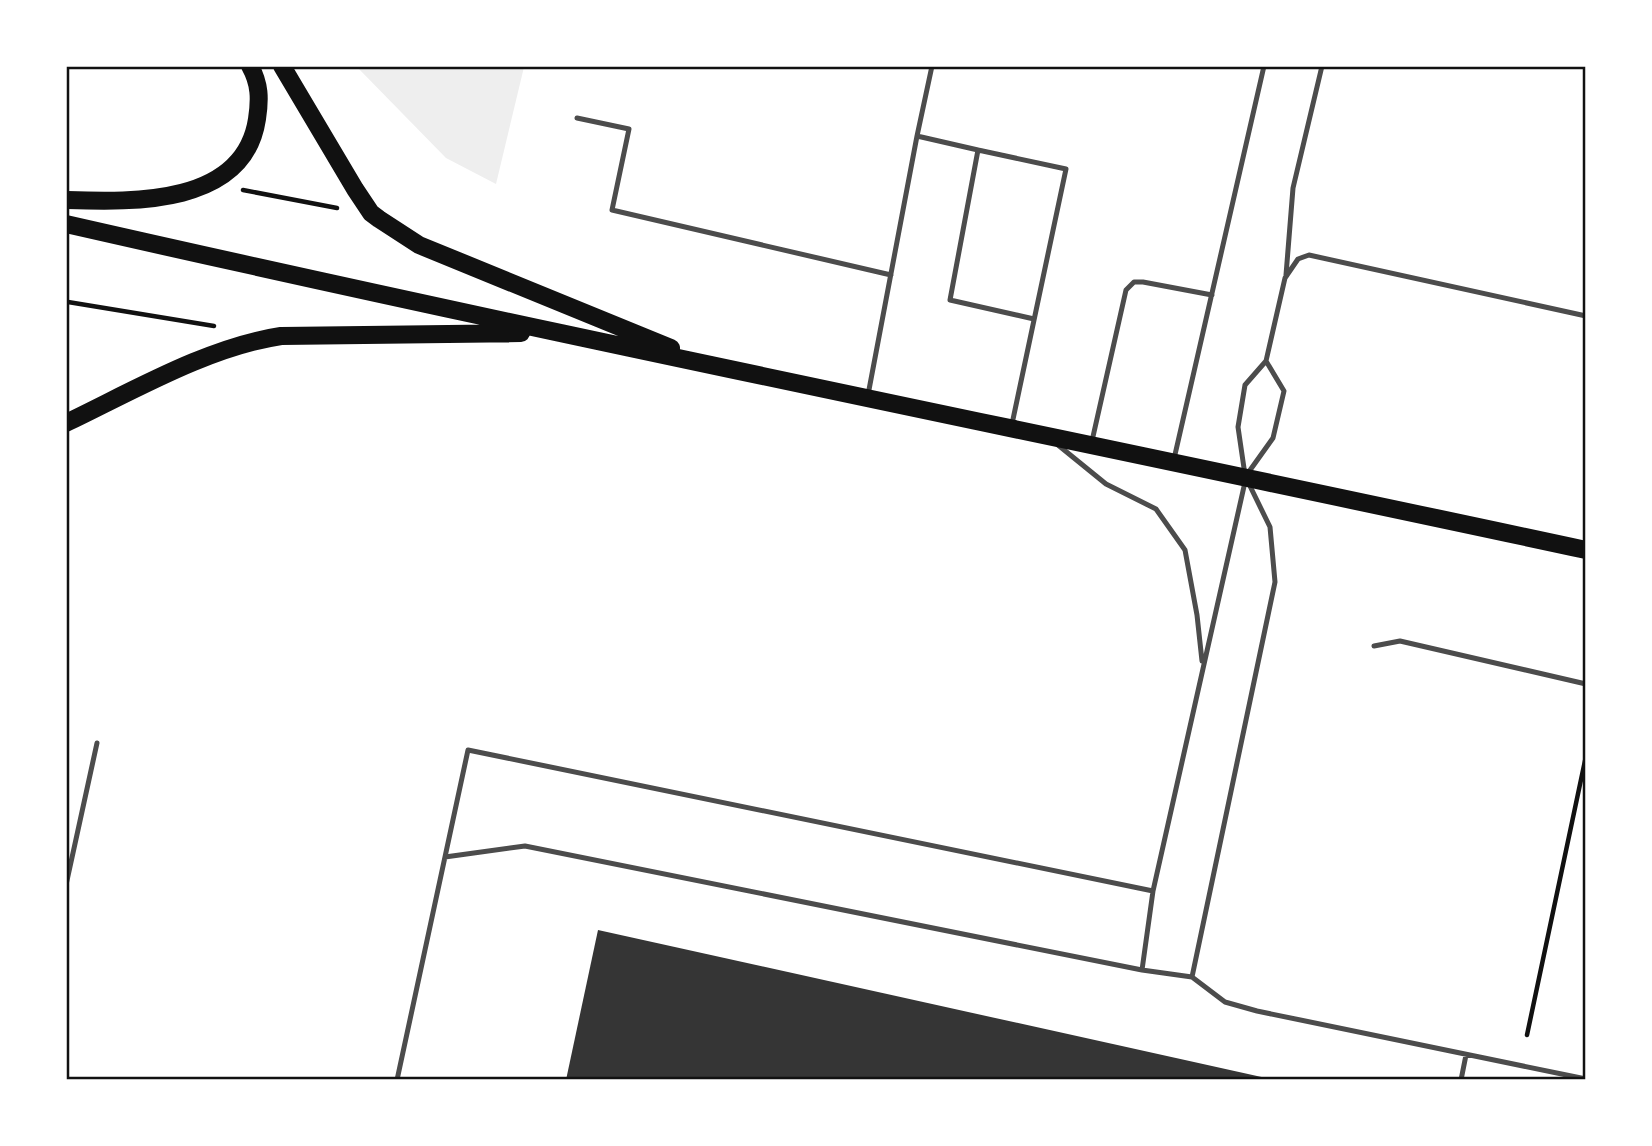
<svg xmlns="http://www.w3.org/2000/svg" width="1652" height="1146" viewBox="0 0 1652 1146" font-family="'Exo 2',sans-serif">
<style>
.green{fill:#eee}
.building{fill:#353535}
.lines{fill:none;stroke-linecap:round;stroke-linejoin:round}
.path{stroke:#111;stroke-width:4.5}
.service{stroke:#4c4c4c;stroke-width:5}
.primary{stroke:#111;stroke-width:18}
.neatline{fill:none;stroke:#111;stroke-width:2.5}
</style>
<rect width="100%" height="100%" fill="#fff"/>
<path class="green" d="M 357,67 L 524,67 L 496,184 L 446,158 Z"/>
<path class="building" d="M 598,930 L 1266,1078 L 1266,1080 L 566,1080 Z"/>
<g class="lines">
<path class="path" d="M 243,190 L 337,208
M 68,302 L 214,326
M 1527,1035 L 1586,756"/>
<path class="service" d="M 932,66 L 917,136 L 978,150
M 577,118 L 629,129 L 612,210 L 891,275
M 1286,275 L 1293,188 L 1322,66
M 868,395 L 917,136
M 1012,424 L 1066,169 L 978,150 L 950,300 L 1034,319
M 1092,441 L 1126,290 L 1134,282 L 1143,282 L 1212,295
M 1058,445 L 1106,484 L 1156,509 L 1185,550 L 1197,615 L 1202,661
M 1174,459 L 1264,66
M 1248,473 L 1273,438 L 1284,391 L 1266,361
M 1245,475 L 1238,427 L 1245,385 L 1266,361 L 1285,278 L 1298,259 L 1309,255 L 1586,316
M 1374,646 L 1400,641 L 1586,684
M 445,857 L 525,846 L 1142,970 L 1192,977 L 1225,1002 L 1257,1011 L 1586,1079
M 66,885 L 97,743
M 1142,970 L 1153,891 L 1245,482
M 1192,977 L 1275,582 L 1270,527 L 1249,484
M 397,1080 L 468,750 L 1153,891
M 1461,1080 L 1466,1055"/>
<path class="primary" d="M 282,66 L 355,189 L 371,213 L 379,219 L 419,245 L 671,348
M 66,200 C 132,202 244,206 257,119 C 260,99 260,84 250,66
M 66,224 C 571,339 1079,441 1586,550
M 66,423 C 133,391 208,347 281,336 L 521,333"/>
</g>
<rect width="1652" height="1146" fill="none" stroke="#ffffff" stroke-width="136"/>
<rect x="68" y="68" width="1516" height="1010" class="neatline"/>
</svg>
